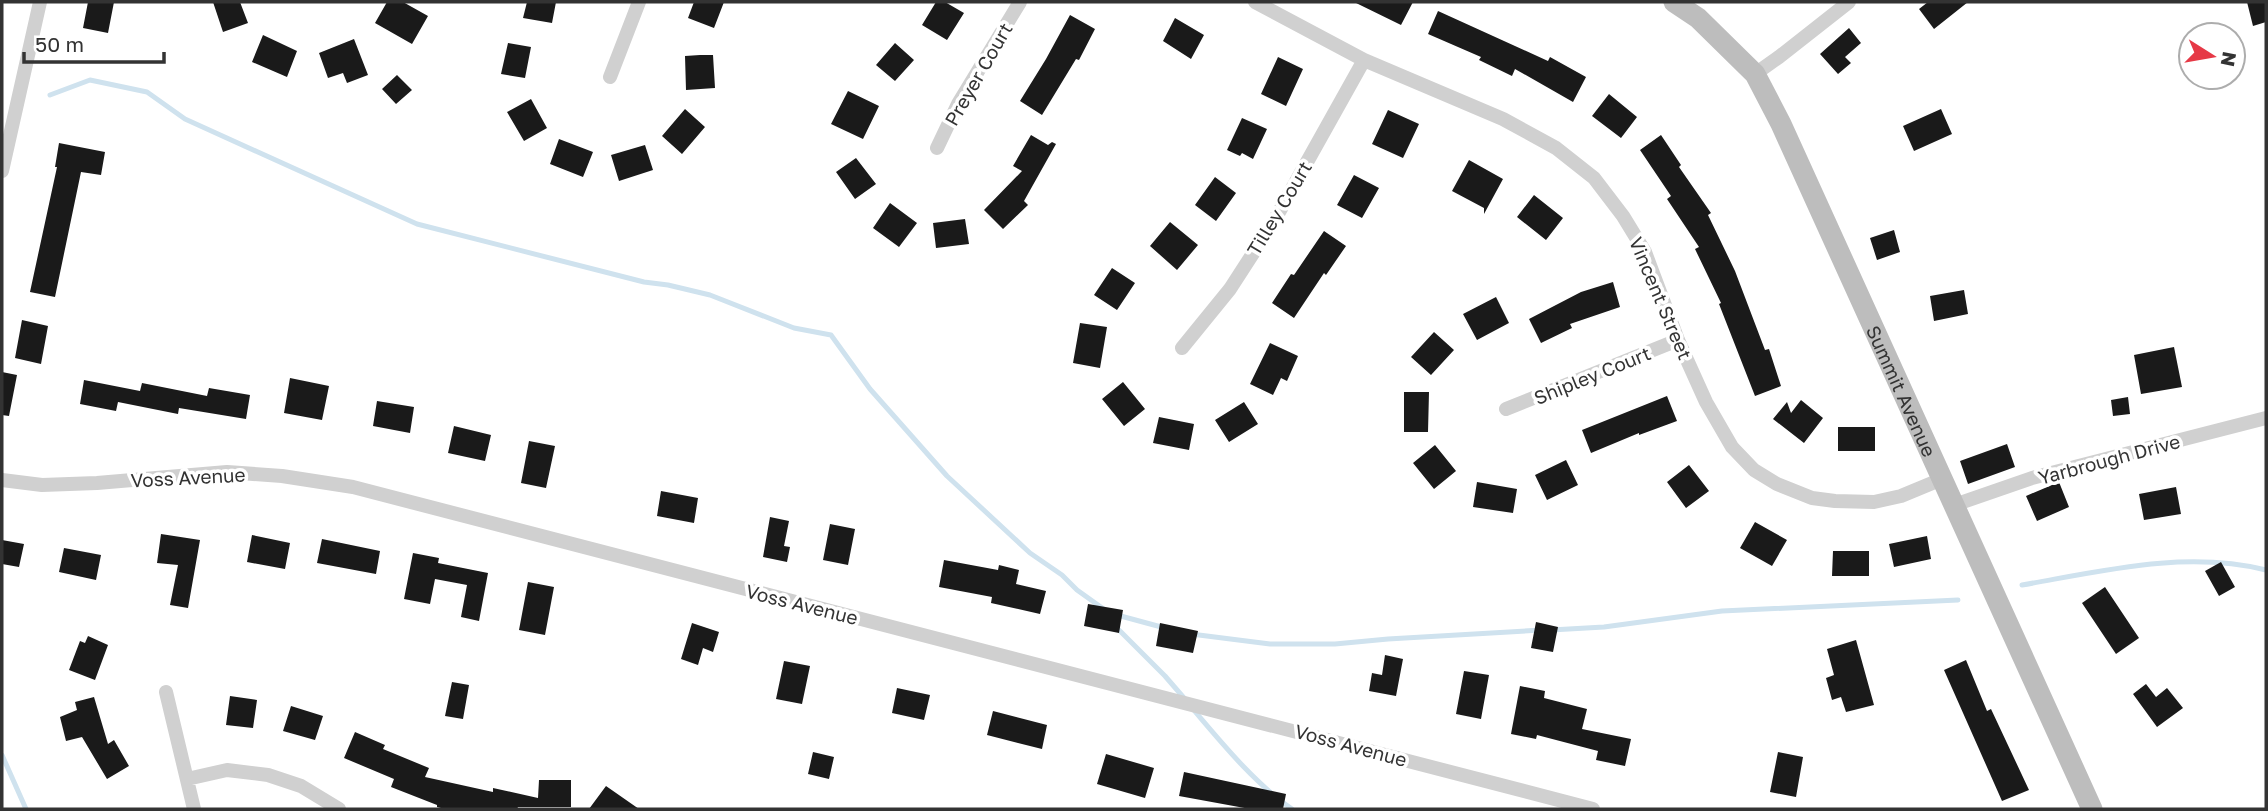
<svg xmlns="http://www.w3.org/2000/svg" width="2268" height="811" viewBox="0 0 2268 811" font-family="'Golos Text',sans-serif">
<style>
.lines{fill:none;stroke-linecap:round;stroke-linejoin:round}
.stream{stroke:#cfe2ee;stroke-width:5}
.building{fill:#1a1a1a}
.minor{stroke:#d0d0d0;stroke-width:14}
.secondary{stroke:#bdbdbd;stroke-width:21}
.labels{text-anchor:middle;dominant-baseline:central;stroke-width:7;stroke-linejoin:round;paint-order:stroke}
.street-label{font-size:19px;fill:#333;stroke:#fff}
</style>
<rect width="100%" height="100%" fill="#fff"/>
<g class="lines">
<path class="stream" d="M 50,95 L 90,80 L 147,92 L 185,119 L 417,224 L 644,282 L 668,285 L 710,295 L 794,328 L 831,335 L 870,389 L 947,476 L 1030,553 L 1062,575 L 1077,590 L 1105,610
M 2022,585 C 2102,571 2186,550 2266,570
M 1117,615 L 1165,628
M 1116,627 L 1165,676 L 1184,698
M 1551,630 L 1604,627 L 1722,611 L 1958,600
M 1191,634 L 1270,644 L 1335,644 L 1388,639 L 1541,630
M 1192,708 C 1221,742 1255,784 1292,809
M 2,755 L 26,809"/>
</g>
<path class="building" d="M 88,2 L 114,2 L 108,33 L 83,28 Z
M 213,2 L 240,2 L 248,23 L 223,32 Z
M 387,2 L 403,2 L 428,16 L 412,44 L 375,23 Z
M 527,2 L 556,2 L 552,23 L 523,18 Z
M 694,2 L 724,2 L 714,28 L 688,18 Z
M 936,2 L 945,2 L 964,13 L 947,40 L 922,25 Z
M 1354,2 L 1413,2 L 1401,25 Z
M 1928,2 L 1968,2 L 1934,29 L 1919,9 Z
M 2247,2 L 2266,2 L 2266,22 L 2253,26 Z
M 1438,11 L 1548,61 L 1550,57 L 1586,77 L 1573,102 L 1515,69 L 1512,76 L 1479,60 L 1481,57 L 1428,34 Z
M 1070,15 L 1095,29 L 1079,60 L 1076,59 L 1042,115 L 1020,101 L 1046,59 Z
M 1175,18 L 1204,35 L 1191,59 L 1163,41 Z
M 1849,28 L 1861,43 L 1845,57 L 1851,63 L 1838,74 L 1820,54 Z
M 263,35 L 297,51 L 287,77 L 252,62 Z
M 354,39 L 368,75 L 347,83 L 343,73 L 328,78 L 319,53 Z
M 508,43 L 531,47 L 525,78 L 501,74 Z
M 895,43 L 914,60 L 895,81 L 876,65 Z
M 700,55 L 713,55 L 715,88 L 686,90 L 685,56 Z
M 1278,57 L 1303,69 L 1286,106 L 1261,94 Z
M 397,75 L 412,90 L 396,104 L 382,89 Z
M 848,91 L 879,106 L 863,139 L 831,124 Z
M 1609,94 L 1637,117 L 1621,138 L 1592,116 Z
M 531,99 L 547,128 L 524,141 L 507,112 Z
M 685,109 L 705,127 L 682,154 L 662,136 Z
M 1941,109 L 1952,134 L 1914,151 L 1903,126 Z
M 1388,110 L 1419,124 L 1403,158 L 1372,144 Z
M 1242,118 L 1267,129 L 1253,159 L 1242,153 L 1240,156 L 1227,150 Z
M 1031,135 L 1048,145 L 1052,142 L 1056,144 L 1024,201 L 1028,205 L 1003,229 L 984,210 L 1022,171 L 1013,166 Z
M 1661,135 L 1681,165 L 1679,167 L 1711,213 L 1708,215 L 1735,271 L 1765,350 L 1769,349 L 1781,386 L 1755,396 L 1719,304 L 1721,303 L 1695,249 L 1699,247 L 1667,199 L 1671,196 L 1640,150 Z
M 559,139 L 593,152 L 583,177 L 550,164 Z
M 59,143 L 105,152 L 101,175 L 81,172 L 55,297 L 30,292 L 57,167 L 55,167 Z
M 645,145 L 653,170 L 619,181 L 611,155 Z
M 856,158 L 876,184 L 855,199 L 836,172 Z
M 1469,160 L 1503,179 L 1484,214 L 1484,208 L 1452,191 Z
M 1354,175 L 1379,188 L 1362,218 L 1337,205 Z
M 1215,177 L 1236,193 L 1216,221 L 1195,205 Z
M 1534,195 L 1563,218 L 1546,240 L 1517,217 Z
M 890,203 L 917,223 L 899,247 L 873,228 Z
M 965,219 L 969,244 L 936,248 L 933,223 Z
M 1170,222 L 1198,245 L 1177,270 L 1150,246 Z
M 1894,230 L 1900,252 L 1877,260 L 1870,238 Z
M 1324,231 L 1346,246 L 1326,275 L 1324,273 L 1294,318 L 1272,303 L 1291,274 L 1294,275 Z
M 1112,268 L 1135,283 L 1117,310 L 1094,295 Z
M 1613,282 L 1620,307 L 1570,324 L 1572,328 L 1541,343 L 1529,319 L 1581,292 Z
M 1964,290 L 1968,314 L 1934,321 L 1930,296 Z
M 1496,297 L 1509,323 L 1477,340 L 1463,314 Z
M 22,320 L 48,326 L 41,364 L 15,358 Z
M 1080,323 L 1107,327 L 1100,368 L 1073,363 Z
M 1434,332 L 1454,350 L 1431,375 L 1411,357 Z
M 1270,343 L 1298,356 L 1287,381 L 1281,378 L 1273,395 L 1250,384 Z
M 2174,347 L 2182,387 L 2141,394 L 2134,355 Z
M 2,372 L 17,375 L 9,416 L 2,415 Z
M 290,378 L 329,386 L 322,420 L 284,413 Z
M 84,380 L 140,391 L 142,383 L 207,396 L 209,388 L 250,395 L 246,419 L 179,408 L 178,414 L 118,402 L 116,411 L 80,404 Z
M 1123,382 L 1145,409 L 1124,426 L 1102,399 Z
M 1404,392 L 1429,392 L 1428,432 L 1404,432 Z
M 1667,396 L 1677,421 L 1639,435 L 1639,433 L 1591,453 L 1582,430 Z
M 2128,397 L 2130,414 L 2113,416 L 2111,400 Z
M 1801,400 L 1823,418 L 1804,443 L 1773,419 L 1787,402 L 1791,413 Z
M 377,401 L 414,407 L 410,433 L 373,426 Z
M 1244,402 L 1258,424 L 1229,442 L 1215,420 Z
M 1159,417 L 1194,424 L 1189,450 L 1153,443 Z
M 454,426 L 491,435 L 485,461 L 448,453 Z
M 1838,427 L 1875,427 L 1875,451 L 1838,451 Z
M 529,441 L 555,446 L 546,488 L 521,483 Z
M 2007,444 L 2015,467 L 1968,484 L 1960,461 Z
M 1435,445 L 1456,471 L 1434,489 L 1413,463 Z
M 1566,460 L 1578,485 L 1547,500 L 1535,475 Z
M 1689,465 L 1709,491 L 1686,508 L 1667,482 Z
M 1477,482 L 1517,489 L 1513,513 L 1473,507 Z
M 2059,482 L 2069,507 L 2037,521 L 2026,496 Z
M 2176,487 L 2181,514 L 2144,520 L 2139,494 Z
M 661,491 L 698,498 L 694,523 L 657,516 Z
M 770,517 L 789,521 L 784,546 L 790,547 L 787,562 L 763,557 Z
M 1755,522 L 1787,540 L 1772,566 L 1740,548 Z
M 830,524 L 855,529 L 848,565 L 823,560 Z
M 161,534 L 200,540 L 188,608 L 170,605 L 178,565 L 157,563 Z
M 252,535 L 290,543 L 285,569 L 247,562 Z
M 1927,536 L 1931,559 L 1894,567 L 1889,544 Z
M 322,539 L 380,551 L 376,574 L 317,563 Z
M 2,540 L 24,544 L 19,567 L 2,564 Z
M 64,548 L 101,555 L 96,580 L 59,572 Z
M 1833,551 L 1869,551 L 1869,576 L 1832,576 Z
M 413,553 L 439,558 L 438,563 L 488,573 L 479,621 L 461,617 L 467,585 L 435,579 L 430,604 L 404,599 Z
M 944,560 L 998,570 L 999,565 L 1019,570 L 1016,584 L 1046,591 L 1040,614 L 991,603 L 992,597 L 939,587 Z
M 2221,562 L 2235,587 L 2219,596 L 2205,571 Z
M 528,582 L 554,587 L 545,635 L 519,630 Z
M 2105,587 L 2139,638 L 2116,654 L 2082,603 Z
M 1088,604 L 1123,610 L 1119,633 L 1084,626 Z
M 1536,622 L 1558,627 L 1553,652 L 1531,648 Z
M 692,623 L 719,632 L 713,652 L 703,648 L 698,665 L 681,659 Z
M 1160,623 L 1198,631 L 1193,653 L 1156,646 Z
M 88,636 L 108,645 L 95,680 L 69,670 L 80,641 L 85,643 Z
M 1856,640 L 1874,705 L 1846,712 L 1841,697 L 1832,700 L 1826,678 L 1834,675 L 1827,649 Z
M 1385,655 L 1403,659 L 1396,696 L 1369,691 L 1372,673 L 1382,675 Z
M 1966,660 L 1987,711 L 1991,709 L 2029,790 L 2002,801 L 1944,670 Z
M 784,661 L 810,666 L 802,704 L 776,699 Z
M 1464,671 L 1489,675 L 1481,719 L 1456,714 Z
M 452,682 L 469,685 L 463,719 L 445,716 Z
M 2146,684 L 2156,697 L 2167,688 L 2183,708 L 2157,727 L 2133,694 Z
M 1520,686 L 1545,691 L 1544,698 L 1587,709 L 1582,729 L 1631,739 L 1625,766 L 1596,760 L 1598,751 L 1537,735 L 1536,739 L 1511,734 Z
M 897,688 L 930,695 L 924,720 L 892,713 Z
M 230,696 L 257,700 L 253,728 L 226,725 Z
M 94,697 L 108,744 L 114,740 L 129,766 L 107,779 L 82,737 L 66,741 L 60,717 L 77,710 L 75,702 Z
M 291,706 L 323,716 L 315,740 L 283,731 Z
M 993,711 L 1047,725 L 1042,749 L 987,735 Z
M 355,732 L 385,745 L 383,749 L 429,768 L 425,777 L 493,792 L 493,788 L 538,798 L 539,780 L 571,780 L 571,807 L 518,807 L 517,809 L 445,809 L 437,807 L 437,805 L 391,787 L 394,779 L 344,758 Z
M 813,752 L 834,757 L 829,779 L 808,774 Z
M 1778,752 L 1803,757 L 1796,797 L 1770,792 Z
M 1106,754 L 1154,768 L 1145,798 L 1097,784 Z
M 1184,772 L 1286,794 L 1283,809 L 1250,809 L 1179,796 Z
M 606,786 L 639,809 L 589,809 Z"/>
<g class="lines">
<path class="minor" d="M 1255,2 L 1364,60 L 1503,119 L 1556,148 L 1594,178 L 1623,216 L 1645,252 L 1678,340 L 1706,402 L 1732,447 L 1754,470 L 1777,484 L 1812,498 L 1835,501 L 1874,502 L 1901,496 L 1942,479
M 1755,74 L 1779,57 L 1849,2
M 610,77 L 639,2
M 937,148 L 958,104 L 1020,2
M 2,171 L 40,2
M 1182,348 L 1230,289 L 1274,221 L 1364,60
M 1506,409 L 1678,340
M 2,480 L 42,485 L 97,483 L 227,472 L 282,476 L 353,487 L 1593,809
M 1954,505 L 2032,478 L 2266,418
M 166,692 L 194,809
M 187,779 L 227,770 L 268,775 L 301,786 L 339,809"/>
<path class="secondary" id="s1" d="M 1674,2 L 1698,18 L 1755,74 L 1781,124 L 2092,809"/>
</g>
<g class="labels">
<g class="street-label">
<text transform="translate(978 74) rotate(-60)">Preyer Court</text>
<text transform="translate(1279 208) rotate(-59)">Tilley Court</text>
<text transform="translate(1661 298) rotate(67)">Vincent Street</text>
<text transform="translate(1592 375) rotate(-22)">Shipley Court</text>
<text stroke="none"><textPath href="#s1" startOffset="458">Summit Avenue</textPath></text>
<text transform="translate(2109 459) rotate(-15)">Yarbrough Drive</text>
<text transform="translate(188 477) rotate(-3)">Voss Avenue</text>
<text transform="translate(802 604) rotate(14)">Voss Avenue</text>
<text transform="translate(1351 745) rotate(15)">Voss Avenue</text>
</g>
</g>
<rect width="2268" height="811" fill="none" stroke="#333333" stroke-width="7"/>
<g transform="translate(2212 56) rotate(101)"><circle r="33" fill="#ffffff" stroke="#adadad" stroke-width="2"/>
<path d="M0-5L12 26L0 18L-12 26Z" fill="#e63946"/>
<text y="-10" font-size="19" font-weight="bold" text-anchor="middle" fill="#333333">N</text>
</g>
<path d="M24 52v10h140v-10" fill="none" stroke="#333333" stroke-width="3.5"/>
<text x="35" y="52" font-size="21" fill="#333333" stroke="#ffffff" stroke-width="5" paint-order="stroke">50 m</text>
</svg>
